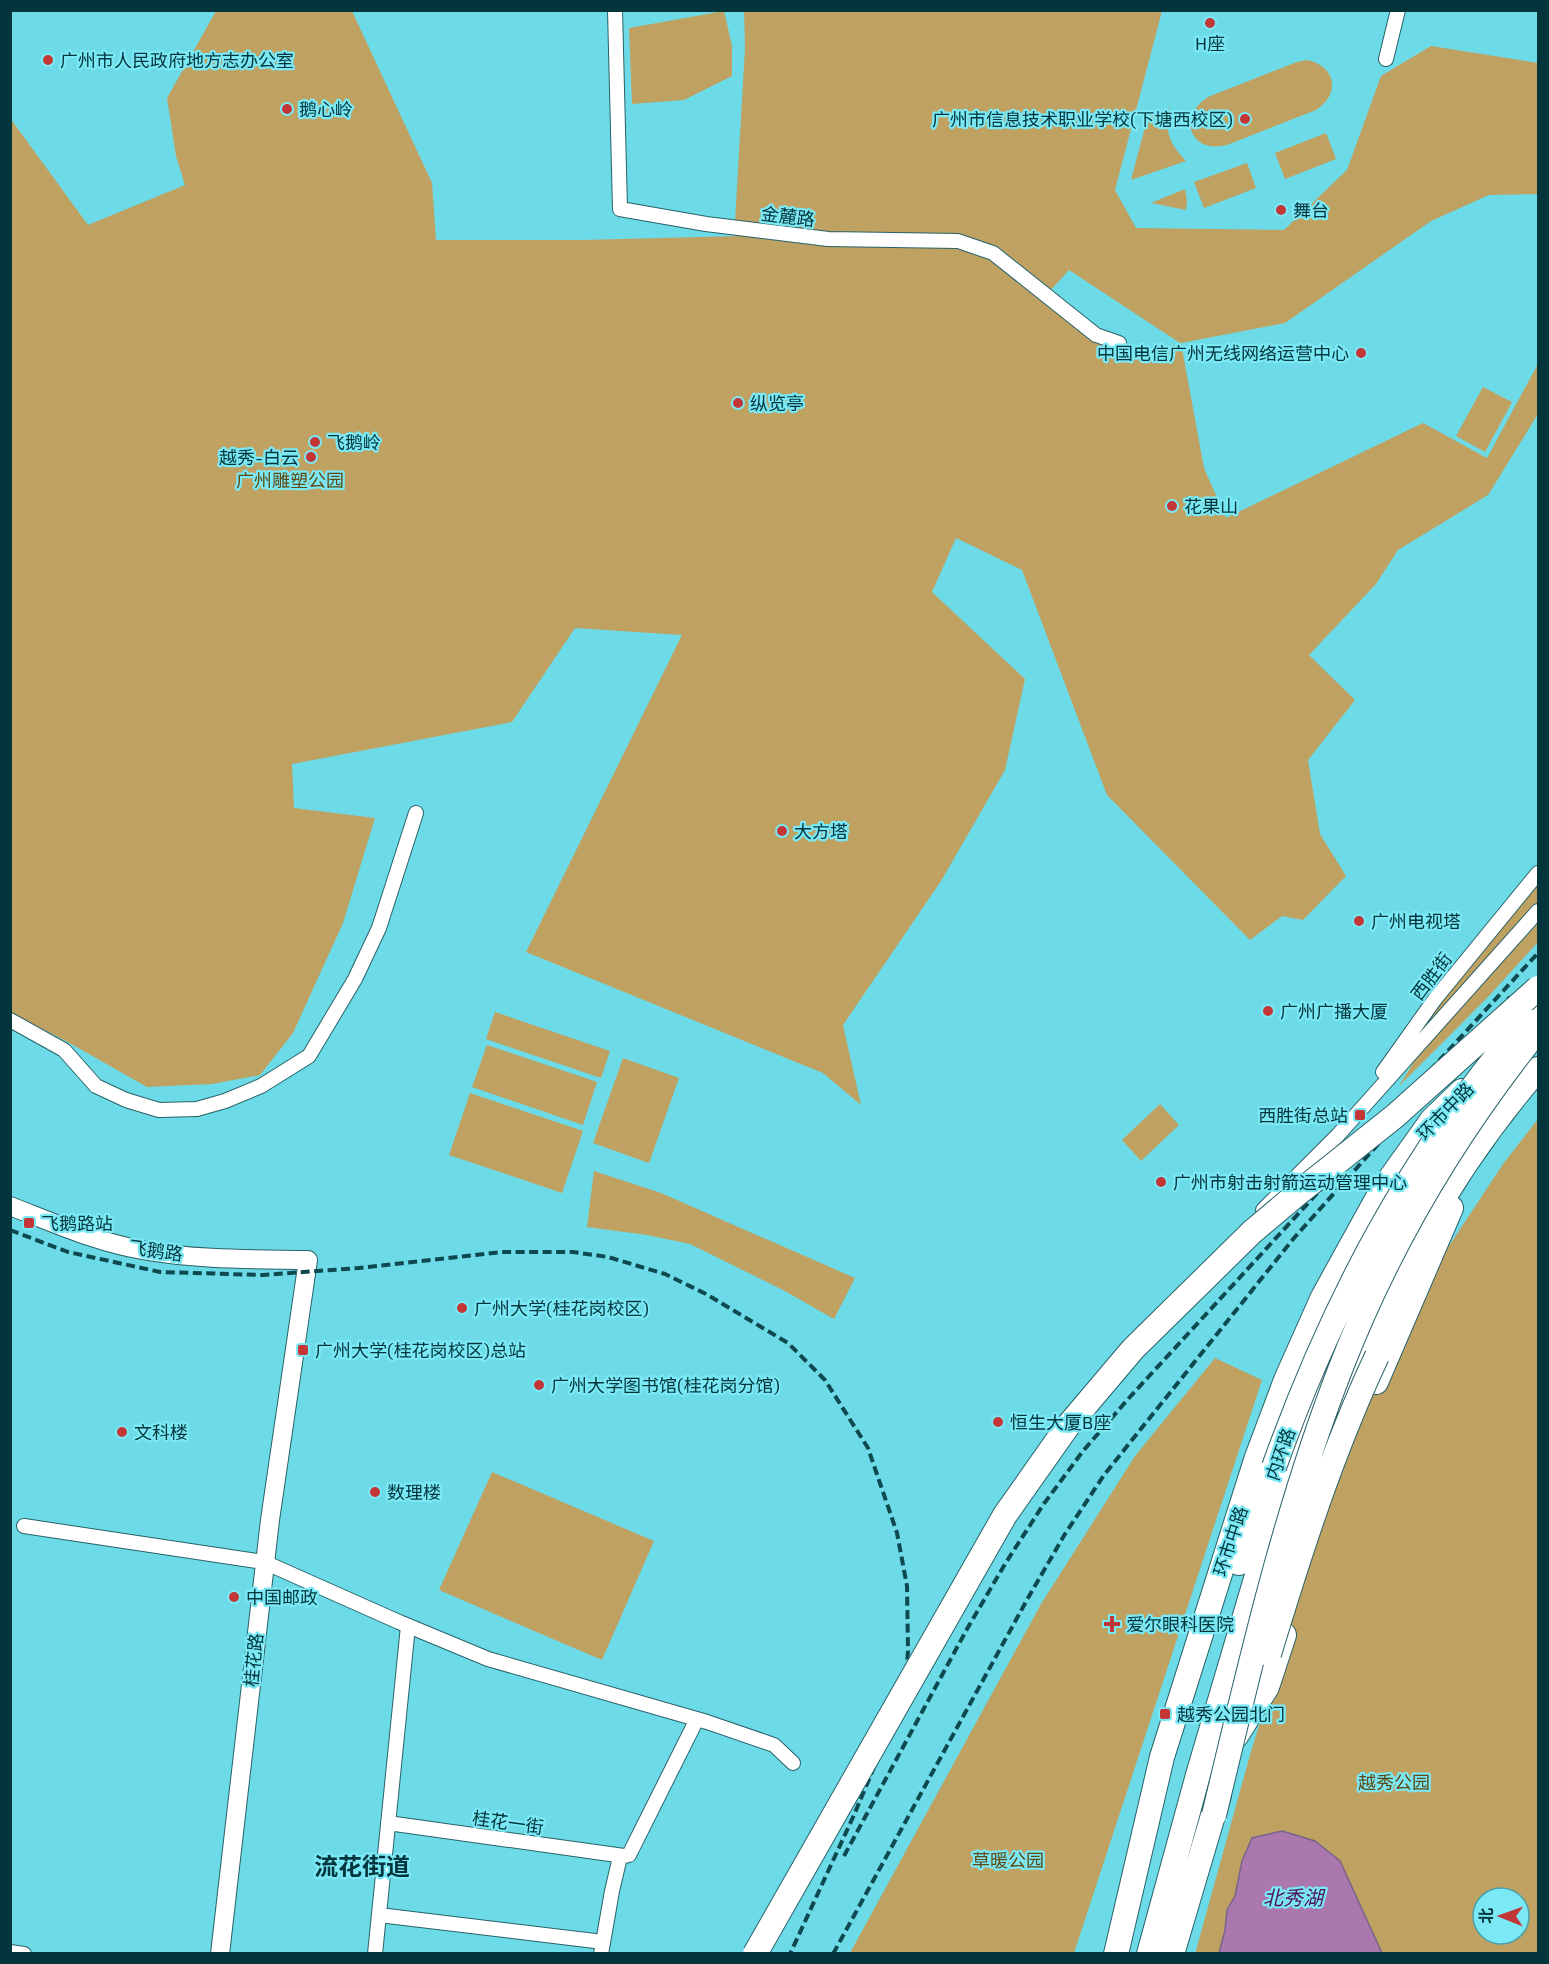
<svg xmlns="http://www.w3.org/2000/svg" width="1549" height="1964" viewBox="0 0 1549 1964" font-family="'Exo 2','Noto Sans SC',sans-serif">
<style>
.green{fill:#bfa161;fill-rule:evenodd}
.water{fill:#ab78ad;stroke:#78648b;stroke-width:1.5}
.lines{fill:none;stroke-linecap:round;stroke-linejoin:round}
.street-casing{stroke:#286269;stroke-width:16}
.secondary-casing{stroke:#286269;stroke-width:20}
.highway-casing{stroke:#286269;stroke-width:26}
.street{stroke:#fff;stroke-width:14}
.secondary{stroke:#fff;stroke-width:18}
.highway{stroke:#fff;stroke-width:24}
.rail{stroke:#0e4950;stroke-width:4;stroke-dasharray:9 4.5;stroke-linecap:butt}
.highway-bridge-casing{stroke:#286269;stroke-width:26;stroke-linecap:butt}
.highway-bridge{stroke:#fff;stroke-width:24}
.poi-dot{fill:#c43535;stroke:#7be8f5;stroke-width:2}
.labels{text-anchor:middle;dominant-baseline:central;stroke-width:4.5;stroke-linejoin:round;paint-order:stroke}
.poi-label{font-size:18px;fill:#02363c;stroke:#7be8f5;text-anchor:start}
.street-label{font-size:18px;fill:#02363c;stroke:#7be8f5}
.park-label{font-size:18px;fill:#604a13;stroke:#7be8f5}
.water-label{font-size:20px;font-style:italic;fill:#501053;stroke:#7be8f5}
.district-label{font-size:24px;font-weight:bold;fill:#02363c;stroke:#7be8f5}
</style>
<rect width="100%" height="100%" fill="#6ddbe7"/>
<path class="green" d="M 216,11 L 352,11 L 432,183 L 436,240 L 582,240 L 742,236 L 825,246 L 957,245 L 992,255 L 1096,339 L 1139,357 L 1180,343 L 1069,270 L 1051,290 L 997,246 L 959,237 L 828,235 L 735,222 L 745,48 L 744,11 L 1162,11 L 1115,190 L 1136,228 L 1284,230 L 1347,170 L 1381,76 L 1431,46 L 1538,63 L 1538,194 L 1489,195 L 1431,221 L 1285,323 L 1181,343 L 1204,468 L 1226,518 L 1423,423 L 1487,458 L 1538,364 L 1538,414 L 1488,495 L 1398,550 L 1376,584 L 1309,655 L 1355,700 L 1308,760 L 1320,834 L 1346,876 L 1303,920 L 1282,916 L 1250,940 L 1107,795 L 1022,570 L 956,538 L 932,592 L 1025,679 L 1005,770 L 941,881 L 843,1025 L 861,1105 L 823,1073 L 526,952 L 682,635 L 575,628 L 512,722 L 292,764 L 294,808 L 375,818 L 343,923 L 293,1033 L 260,1075 L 212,1084 L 147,1087 L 66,1041 L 11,1013 L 10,118 L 88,225 L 185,185 L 176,156 L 167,98 Z
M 724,11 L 732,46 L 732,76 L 684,100 L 632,104 L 629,28 Z
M 1307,60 C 1336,66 1341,94 1316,110 L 1227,145 C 1190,154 1177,117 1208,97 L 1297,62 Z
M 1169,108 C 1164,131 1170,145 1186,161 L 1131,180 L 1148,116 Z
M 1326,133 L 1336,159 L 1285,179 L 1275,153 Z
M 1247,163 L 1256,188 L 1204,208 L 1194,182 Z
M 1185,189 L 1187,201 L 1186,210 L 1151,203 Z
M 1483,387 L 1512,402 L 1485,452 L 1456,436 Z
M 1538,879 L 1538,905 L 1414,1046 L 1411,1040 Z
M 1538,923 L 1538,942 L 1488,997 L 1399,1086 L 1420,1052 Z
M 495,1012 L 610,1051 L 601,1078 L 486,1039 Z
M 487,1045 L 597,1082 L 583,1125 L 472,1087 Z
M 623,1058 L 679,1078 L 649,1163 L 593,1143 Z
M 470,1093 L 583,1131 L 562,1193 L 449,1155 Z
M 1160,1104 L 1179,1125 L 1141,1161 L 1122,1140 Z
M 1538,1119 L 1538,1953 L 1195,1954 L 1250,1755 L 1299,1596 L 1329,1506 L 1371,1398 L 1424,1284 L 1503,1164 ZM 1483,1898 L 1519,1898 L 1519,1934 L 1483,1934 Z
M 594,1171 L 661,1193 L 855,1278 L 834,1319 L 783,1290 L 690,1244 L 647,1235 L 587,1227 Z
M 1215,1358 L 1262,1380 L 1074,1953 L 850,1953 L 1041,1604 L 1135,1456 Z
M 492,1472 L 654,1541 L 602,1660 L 439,1590 Z"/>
<path class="water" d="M 1282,1831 L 1315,1841 L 1340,1861 L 1382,1953 L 1219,1953 L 1225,1930 L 1227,1910 L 1235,1896 L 1242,1861 L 1252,1838 Z"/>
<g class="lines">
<g class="street-casing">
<path id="street" d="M 615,10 L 620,209 L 706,224 L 828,239 L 958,241 L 993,253 L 1096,335 L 1119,343
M 1386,59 L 1398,10
M 10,1020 L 64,1050 L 96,1086 L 126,1100 L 159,1110 L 197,1109 L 225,1101 L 261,1086 L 309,1056 L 355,979 L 379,928 L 416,813
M 1383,1072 L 1435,999 L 1538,873
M 1263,1210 L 1338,1135 L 1538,911
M 24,1526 L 264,1562 L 399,1622 L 488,1659 L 707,1722 L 774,1745 L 793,1763
M 388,1823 L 624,1856
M 379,1915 L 595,1941
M 10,1952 L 24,1954
M 375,1954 L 408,1626
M 601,1954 L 612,1891 L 620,1857 L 629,1855 L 697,1719"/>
</g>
<g class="secondary-casing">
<path id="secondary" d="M 10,1206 C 54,1223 96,1242 142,1250 C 196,1260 253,1259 308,1260 L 270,1520 L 220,1954"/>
</g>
<g class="highway-casing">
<path id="highway" d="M 1510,1033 L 1538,1005
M 1376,1382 L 1451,1208
M 1337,1421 C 1386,1291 1446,1175 1538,1069
M 1239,1563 L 1270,1477
M 1236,1736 L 1267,1687 L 1284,1635
M 1116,1954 L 1162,1757 L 1256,1460 L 1286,1380 L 1323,1297 L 1382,1190 L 1432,1120 L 1462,1091
M 1149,1954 L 1198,1775 L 1281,1494 L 1295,1450 L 1327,1363
M 1172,1954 L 1219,1795"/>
</g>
<use href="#street" class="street"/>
<use href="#secondary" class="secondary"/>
<use href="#highway" class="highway"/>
<path class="rail" d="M 10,1230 L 68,1252 L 160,1272 L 263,1275 L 359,1268 L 502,1252 L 573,1252 L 608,1257 L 665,1274 L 706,1294 L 788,1343 L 825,1380 L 868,1448 L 897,1533 L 907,1586 L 908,1651 L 904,1696 L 854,1815 L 790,1954
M 844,1856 L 967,1629 L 1005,1564 L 1043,1505 L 1083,1451 L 1129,1398 L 1538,953
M 833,1954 L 1028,1598 L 1065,1534 L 1104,1475 L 1294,1238 L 1510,997"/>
<g class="highway-bridge-casing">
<path id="highway-bridge" d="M 1274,1467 C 1333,1302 1412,1152 1527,1020
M 1269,1654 C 1300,1552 1332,1452 1377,1356
M 1214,1815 C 1250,1666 1284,1514 1340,1370 C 1387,1248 1456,1132 1538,1030
M 755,1954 L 1005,1515 L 1067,1427 L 1133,1349 L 1252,1232 L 1297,1194 L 1395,1116 L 1538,988"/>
</g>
<use href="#highway-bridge" class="highway-bridge"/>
</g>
<g class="poi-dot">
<circle cx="1210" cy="23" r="6"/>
<circle cx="48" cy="60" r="6"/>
<circle cx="287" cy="109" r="6"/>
<circle cx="1245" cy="119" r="6"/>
<circle cx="1281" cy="210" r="6"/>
<circle cx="1361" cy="353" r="6"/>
<circle cx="738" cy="403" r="6"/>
<circle cx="315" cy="442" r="6"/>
<circle cx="311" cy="457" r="6"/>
<circle cx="1172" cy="506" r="6"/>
<circle cx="782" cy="831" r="6"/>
<circle cx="1359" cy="921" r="6"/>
<circle cx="1268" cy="1011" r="6"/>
<rect x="1354" y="1109" width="12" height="12" rx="3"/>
<circle cx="1161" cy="1182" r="6"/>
<rect x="23" y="1217" width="12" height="12" rx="3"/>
<circle cx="462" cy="1308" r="6"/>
<rect x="297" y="1344" width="12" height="12" rx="3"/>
<circle cx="539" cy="1385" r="6"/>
<circle cx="998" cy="1422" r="6"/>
<circle cx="122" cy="1432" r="6"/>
<circle cx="375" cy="1492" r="6"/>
<circle cx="234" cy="1597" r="6"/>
<path d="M1109 1615h6v6h6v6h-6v6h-6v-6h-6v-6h6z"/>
<rect x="1159" y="1708" width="12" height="12" rx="3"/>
</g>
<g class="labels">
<g class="poi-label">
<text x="1210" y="43" text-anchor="middle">H座</text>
<text x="60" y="60">广州市人民政府地方志办公室</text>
<text x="299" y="109">鹅心岭</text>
<text x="1233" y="119" text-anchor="end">广州市信息技术职业学校(下塘西校区)</text>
<text x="1293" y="210">舞台</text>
<text x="1349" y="353" text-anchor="end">中国电信广州无线网络运营中心</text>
<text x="750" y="403">纵览亭</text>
<text x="327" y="442">飞鹅岭</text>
<text x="299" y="457" text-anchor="end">越秀-白云</text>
<text x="1184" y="506">花果山</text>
<text x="794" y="831">大方塔</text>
<text x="1371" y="921">广州电视塔</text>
<text x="1280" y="1011">广州广播大厦</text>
<text x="1348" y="1115" text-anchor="end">西胜街总站</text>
<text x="1173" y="1182">广州市射击射箭运动管理中心</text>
<text x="41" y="1223">飞鹅路站</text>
<text x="474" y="1308">广州大学(桂花岗校区)</text>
<text x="315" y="1350">广州大学(桂花岗校区)总站</text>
<text x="551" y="1385">广州大学图书馆(桂花岗分馆)</text>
<text x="1010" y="1422">恒生大厦B座</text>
<text x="134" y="1432">文科楼</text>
<text x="387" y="1492">数理楼</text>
<text x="246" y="1597">中国邮政</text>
<text x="1126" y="1624">爱尔眼科医院</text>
<text x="1177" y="1714">越秀公园北门</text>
</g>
<g class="street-label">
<text transform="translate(788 216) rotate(7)">金麓路</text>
<text transform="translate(1431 976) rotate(-53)">西胜街</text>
<text transform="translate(1445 1111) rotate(-46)">环市中路</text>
<text transform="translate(156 1250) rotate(8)">飞鹅路</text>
<text transform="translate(1280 1454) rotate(-71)">内环路</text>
<text transform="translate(1230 1541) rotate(-72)">环市中路</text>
<text transform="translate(253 1660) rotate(-84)">桂花路</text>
<text transform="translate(508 1822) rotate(8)">桂花一街</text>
</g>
<g class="park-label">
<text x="290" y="480">广州雕塑公园</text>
<text x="1394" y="1782">越秀公园</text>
<text x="1008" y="1860">草暖公园</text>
</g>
<g class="water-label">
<text x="1293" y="1897">北秀湖</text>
</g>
<g class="district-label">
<text x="362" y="1865">流花街道</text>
</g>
</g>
<rect width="1549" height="1964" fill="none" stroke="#02363c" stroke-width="24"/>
<g transform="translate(1501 1916) rotate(271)"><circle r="28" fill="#7be8f5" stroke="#4ba1ab" stroke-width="1.5"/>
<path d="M0-4.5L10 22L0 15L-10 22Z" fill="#c43535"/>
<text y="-9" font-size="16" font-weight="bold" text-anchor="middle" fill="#02363c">北</text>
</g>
</svg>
